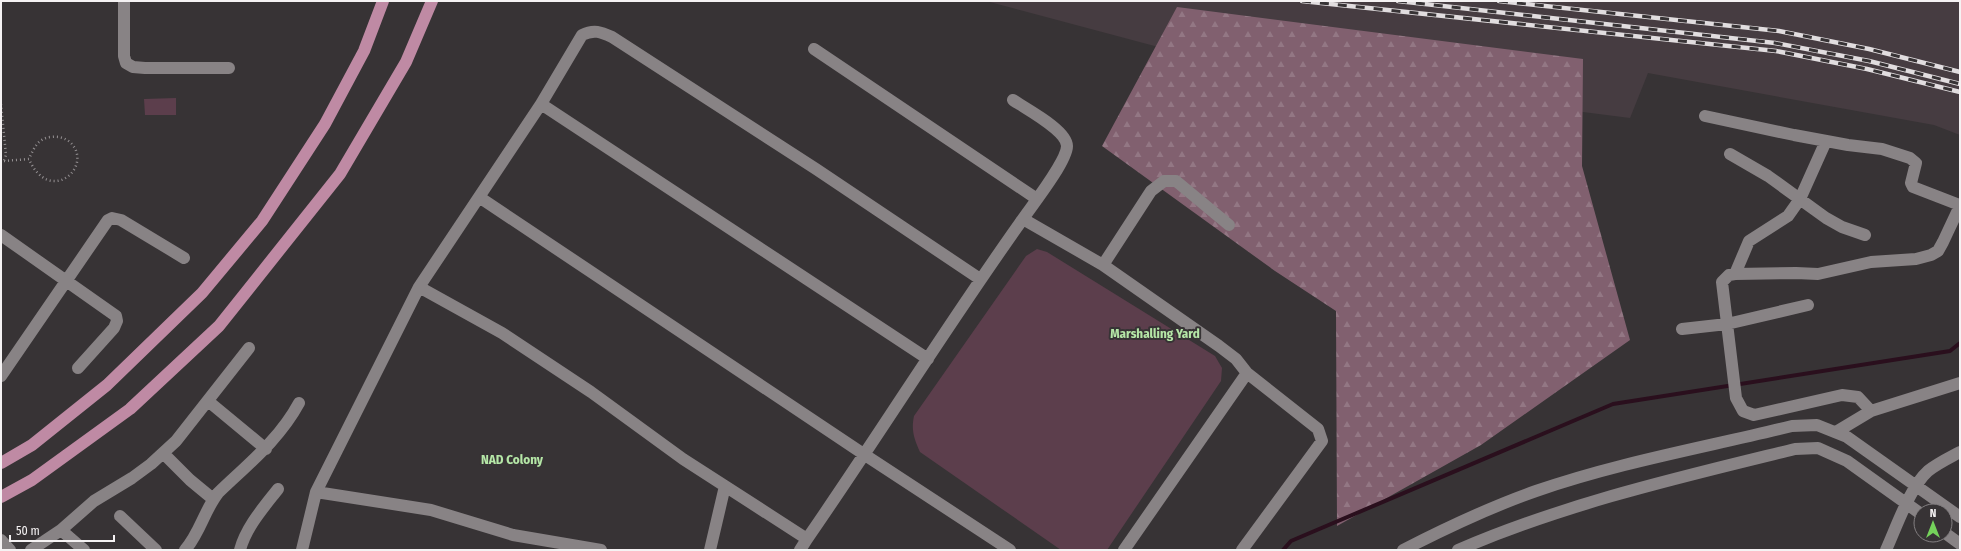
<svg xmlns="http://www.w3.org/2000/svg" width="1961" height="551" viewBox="0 0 1961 551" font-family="'Fira Sans Condensed',sans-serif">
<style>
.built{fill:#463c41}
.green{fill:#5c3e4c}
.forest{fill:url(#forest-firs)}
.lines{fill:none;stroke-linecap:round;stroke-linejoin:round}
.stream{stroke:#2a0f1d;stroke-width:4}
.path{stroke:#959193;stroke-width:2.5;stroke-dasharray:1 3;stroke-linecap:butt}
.minor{stroke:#888385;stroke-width:12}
.major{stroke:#bf8aa4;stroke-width:12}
.rail-casing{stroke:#e1dddf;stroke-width:4.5}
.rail{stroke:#373335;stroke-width:3;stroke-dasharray:9;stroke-linecap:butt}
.labels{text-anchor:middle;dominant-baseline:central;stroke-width:4;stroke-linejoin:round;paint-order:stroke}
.neighbourhood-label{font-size:13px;font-weight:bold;fill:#b5e7a7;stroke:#373335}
</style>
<defs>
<pattern id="forest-firs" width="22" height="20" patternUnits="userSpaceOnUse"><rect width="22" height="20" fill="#81606f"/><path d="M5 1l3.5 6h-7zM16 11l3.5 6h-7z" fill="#937784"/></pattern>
</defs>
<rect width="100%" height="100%" fill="#373335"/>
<path class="built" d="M 986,1 L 1960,1 L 1960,135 L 1934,125 L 1648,73 L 1630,118 L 1237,68 Z"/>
<path class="green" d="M 176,98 L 176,115 L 145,115 L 144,99 Z
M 1037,249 L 1047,252 L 1215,356 L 1222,368 L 1221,381 L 1107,550 L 1061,550 L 920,452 C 914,439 911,430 914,416 L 1026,256 Z"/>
<path class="forest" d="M 1177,7 L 1583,59 L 1582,166 L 1630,340 L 1481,445 L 1337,526 L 1336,311 L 1275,271 L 1102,146 Z"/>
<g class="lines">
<path class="stream" d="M 1283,550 L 1291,541 L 1613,404 L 1950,351 L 1960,343"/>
<path class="path" d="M 1,104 L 6,155 L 4,161 L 1,162
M 4,161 L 29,159 C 34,148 38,138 51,137 C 58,136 66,138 71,143 C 94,167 49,206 29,159"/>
<path class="minor" d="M 124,1 L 124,56 L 126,63 L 133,67 L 145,68 L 229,68
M 814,49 L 1037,199
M 541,104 L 928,359
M 1705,116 L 1794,135 L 1848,145 L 1882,149 L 1910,158 L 1916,163 L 1911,183 L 1913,187 L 1957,204 L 1958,210 L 1943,242 L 1938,251 L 1931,255 L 1916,259 L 1871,262 L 1818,274 L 1796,273 L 1735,274 L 1729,275 L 1722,282 L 1736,398 L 1743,411 L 1754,415 L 1842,395 L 1858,397 L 1871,411
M 1730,154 L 1768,176 L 1826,218 L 1842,227 L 1865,235
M 479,197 L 865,455 L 1010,550
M 1023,219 L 1103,265 L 1219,346 L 1236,359 L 1247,373 L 1124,550
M 1,235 L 116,316 L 117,321 L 114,328 L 78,368
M 1103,265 L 1151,191 L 1164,181 L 1176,181 L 1229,225
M 1735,274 L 1749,241 L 1788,216 L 1800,199 L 1826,141
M 419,287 L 541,104 L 582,35 C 594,29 601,32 612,37 L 816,169 L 980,279
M 1682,329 L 1727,324 L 1808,305
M 1,376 L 108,220 L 112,218 L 121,220 L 184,258
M 208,401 L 266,449
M 1836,432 L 1871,411 L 1960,383
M 163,453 L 190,480 L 213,499
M 316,492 L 431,510 L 513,535 L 601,550
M 120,516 L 156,550
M 61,530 L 84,550
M 1945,533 L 1960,544
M 1,540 L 10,550
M 31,550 L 61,530 L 94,501 L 132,478 L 151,464 L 176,441 L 249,348
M 185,550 C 200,533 204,511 218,493 C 247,465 279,440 299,403
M 240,550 C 246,527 264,507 278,489
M 302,550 L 316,492 L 419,287 L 502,333 L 591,392 L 683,459 L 807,539 C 879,435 946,327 1020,223 C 1030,208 1067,162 1067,146 C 1067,130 1026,109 1013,100
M 710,550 L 725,486
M 800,550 L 807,539
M 1242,550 L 1322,441 L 1318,429 L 1247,373
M 1403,550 C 1446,528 1490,507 1536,491 C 1620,462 1707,447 1792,426 L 1817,425 L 1847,437 L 1960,517
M 1458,550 C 1567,503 1681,477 1795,449 L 1818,448 L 1847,461 L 1921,514
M 1886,550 C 1896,528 1910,487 1928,471 C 1938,463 1949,458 1960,452"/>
<path class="major" d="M 1,463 L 32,445 L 107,385 L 202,293 L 262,221 L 325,124 L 364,51 L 383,1
M 1,497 L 32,480 L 130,409 L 219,326 L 340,174 L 406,62 L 432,1"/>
<g class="rail-casing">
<path id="rail" d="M 1302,1 L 1776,51 L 1867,69 L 1960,92
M 1398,1 L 1775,43 L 1869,61 L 1960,84
M 1499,1 L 1779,31 L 1869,49 L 1960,72"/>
</g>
<use href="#rail" class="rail"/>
</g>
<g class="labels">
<g class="neighbourhood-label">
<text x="1155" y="333">Marshalling Yard</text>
<text x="512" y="459">NAD Colony</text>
</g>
</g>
<rect width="1961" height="551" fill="none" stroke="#f5f2f3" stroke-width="4"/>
<g transform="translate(1933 523)"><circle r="19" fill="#373335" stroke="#837f81"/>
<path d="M0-3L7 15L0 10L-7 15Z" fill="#75d25b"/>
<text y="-6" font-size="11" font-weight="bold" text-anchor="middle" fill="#f5f2f3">N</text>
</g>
<path d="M10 535v6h104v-6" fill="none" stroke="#f5f2f3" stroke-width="2"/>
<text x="16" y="535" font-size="12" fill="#f5f2f3" stroke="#373335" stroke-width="3" paint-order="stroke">50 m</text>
</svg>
